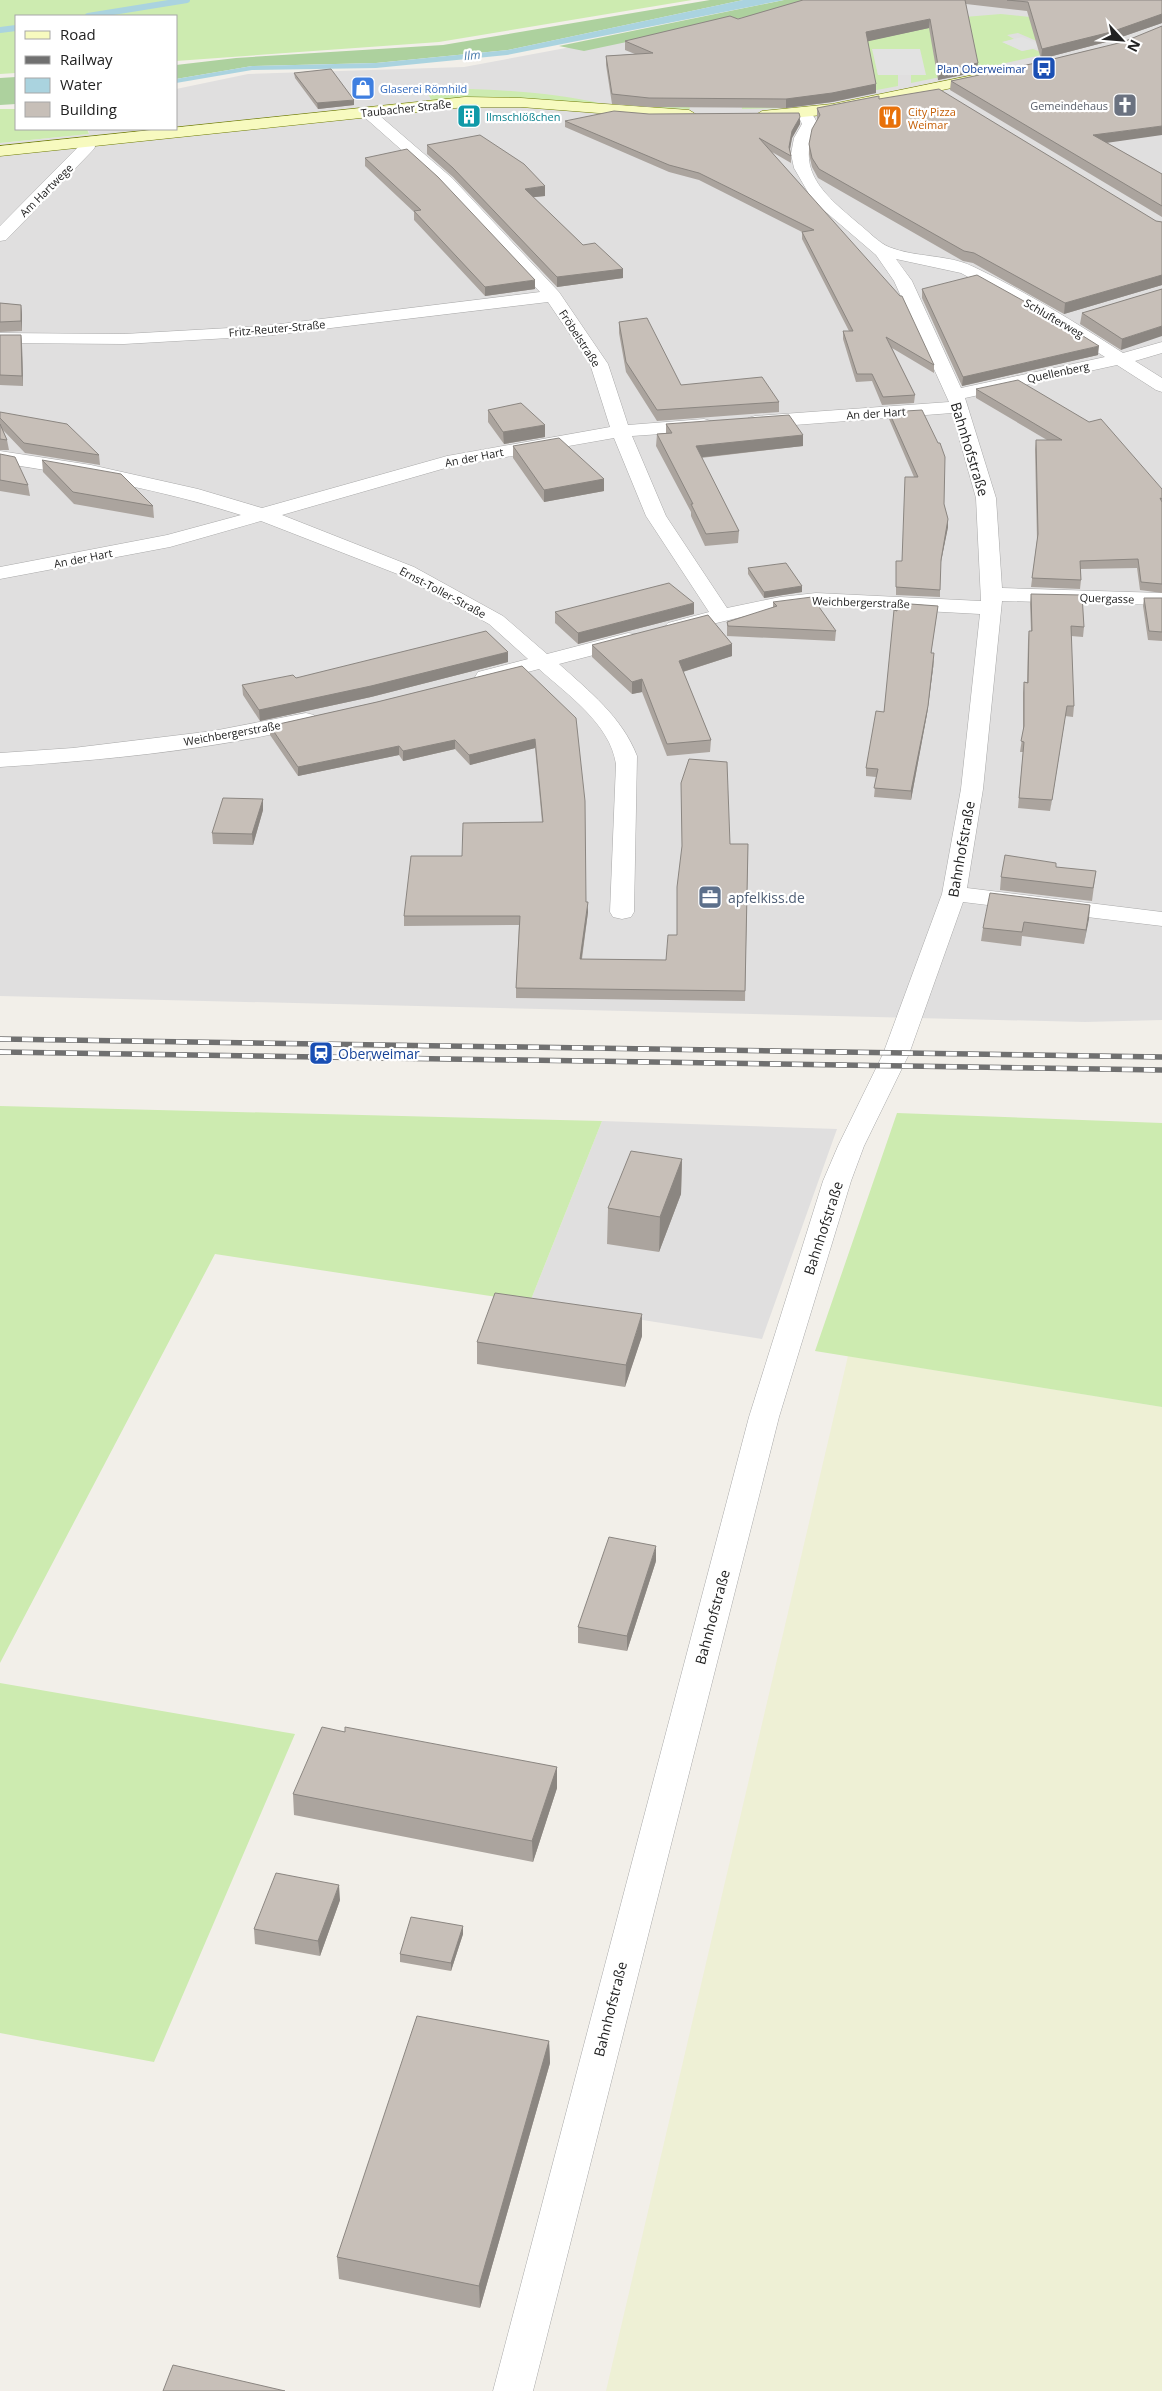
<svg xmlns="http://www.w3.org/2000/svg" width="1162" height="2391" viewBox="0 0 1162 2391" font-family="'Open Sans',sans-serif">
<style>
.residential{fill:#e0dfdf}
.farmland{fill:#eef0d5}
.grass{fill:#cdebb0}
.forest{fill:#add19e}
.parking{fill:#e2e2e2}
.water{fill:#aad3df}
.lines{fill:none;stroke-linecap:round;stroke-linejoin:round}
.stream{stroke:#aad3df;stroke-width:6}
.street-casing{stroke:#a9a9a9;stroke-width:1}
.secondary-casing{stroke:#707d05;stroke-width:1}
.street{fill:#fff;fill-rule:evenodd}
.secondary{fill:#f7fabf;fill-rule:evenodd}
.rail-casing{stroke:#707070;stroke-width:5.5}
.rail{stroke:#fff;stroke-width:4;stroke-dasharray:11;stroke-linecap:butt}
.wall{fill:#aba49e}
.shaded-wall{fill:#8b8681}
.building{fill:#c7bfb8;stroke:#8b8681}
.labels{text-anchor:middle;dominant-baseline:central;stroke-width:4.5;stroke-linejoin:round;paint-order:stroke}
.far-transit-label{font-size:11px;fill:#164399;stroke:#fff;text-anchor:end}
.far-shop-label{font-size:11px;fill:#366cbe;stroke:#fff;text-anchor:start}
.far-worship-label{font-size:11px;fill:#5b616d;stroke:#fff;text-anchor:end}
.far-street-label{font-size:11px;fill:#222;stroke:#fff}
.far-food-label{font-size:11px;fill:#c56008;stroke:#fff;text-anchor:start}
.far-culture-label{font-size:11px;fill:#0d838f;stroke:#fff;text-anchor:start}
.far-water-label{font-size:12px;font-style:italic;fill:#4a7aab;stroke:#fff}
.street-label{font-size:14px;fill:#222;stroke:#fff}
.service-label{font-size:14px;fill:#4e5e75;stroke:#fff;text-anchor:start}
.transit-label{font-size:14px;fill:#164399;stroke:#fff;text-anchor:start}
</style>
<rect width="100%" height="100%" fill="#f2efe9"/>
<path class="residential" d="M 823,0 L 1162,0 L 1162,1020 L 1085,1022 L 0,996 L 0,143 L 89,134 L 88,129 L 176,129 L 176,89 L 248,74 L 464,67 Z
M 602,1121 L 837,1129 L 762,1339 L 530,1302 Z"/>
<path class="farmland" d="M 848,1356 L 1162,1407 L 1162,2391 L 606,2391 Z"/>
<path class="grass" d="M 0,0 L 692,0 L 439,42 L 176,61 L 176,16 L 16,16 L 16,73 L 0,74 Z
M 1001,14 L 1058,20 L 1060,51 L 1018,33 L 1007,35 L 1014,39 L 1003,42 L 1022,51 L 1033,49 L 1046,54 L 975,70 L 933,49 L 935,60 L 970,71 L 911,83 L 911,75 L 926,75 L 873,49 L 878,75 L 898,75 L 898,86 L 782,108 L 742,109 L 741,100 L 689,105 L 690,109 L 626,107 L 630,101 L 796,54 L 952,18 Z
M 430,88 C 488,89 547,91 604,104 L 603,107 L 467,99 L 431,100 L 427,92 L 397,95 L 395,92 Z
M 0,109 L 16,109 L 16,129 L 87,129 L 89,134 L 0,143 Z
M 0,1106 L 602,1121 L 530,1302 L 215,1254 L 0,1663 Z
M 897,1113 L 1162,1123 L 1162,1407 L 815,1351 Z
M 0,1683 L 295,1734 L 154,2062 L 0,2033 Z"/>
<path class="forest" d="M 710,0 L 743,0 L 508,50 L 376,63 L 252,66 L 176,79 L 176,65 L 236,58 L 443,45 Z
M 784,0 L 826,0 L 584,51 L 559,46 Z
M 16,77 L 16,104 L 0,105 L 0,78 Z"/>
<path class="parking" d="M 1022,37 L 1043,46 L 1022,51 L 1002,42 Z
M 872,49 L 920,49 L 926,75 L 878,75 Z
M 427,92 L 431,100 L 404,103 L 397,95 Z"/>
<path class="water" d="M 743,0 L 784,0 L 507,55 L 376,68 L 252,70 L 176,83 L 176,79 L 252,66 L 376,63 L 508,50 Z"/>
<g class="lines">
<path class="stream" d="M 88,16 L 187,0
M 0,30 L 16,28"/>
<g class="street-casing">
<path id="street" d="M 367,107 L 372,109 L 452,178 L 559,292 L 608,364 L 628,425 L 704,419 L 711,421 L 713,425 L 711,429 L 704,431 L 632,436 L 666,516 L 727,608 L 780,597 L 816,593 L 981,601 L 976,498 L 952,413 L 755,428 L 748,426 L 746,422 L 748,418 L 755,416 L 949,402 L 894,281 L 876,255 L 813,201 L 794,168 L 791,154 L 794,138 L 802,124 L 797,113 L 800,110 L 810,110 L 818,124 C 792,170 826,196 859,224 C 868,231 879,243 889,247 C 916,258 949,254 974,267 C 1026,292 1075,322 1123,353 L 1162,342 L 1162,353 L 1135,361 L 1162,378 L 1162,392 L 1156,390 L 1117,365 L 965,398 L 996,498 L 1002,588 L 1162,593 L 1162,605 L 1002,601 L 983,789 L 967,888 L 1162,912 L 1162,926 L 963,902 L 909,1054 L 864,1146 L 851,1181 L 779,1417 L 533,2391 L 493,2391 L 749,1417 L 823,1181 L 838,1146 L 883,1054 L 942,894 L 961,789 L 980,614 L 816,605 L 762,612 L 675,633 L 668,631 L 664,627 L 668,623 L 709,612 L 646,516 L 614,438 L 449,467 L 282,515 L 414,567 L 503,616 L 547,654 L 628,633 L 636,634 L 639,639 L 636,644 L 559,664 C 589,691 622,717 637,756 L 634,912 L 631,917 L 622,919 L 613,917 L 610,912 L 616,764 C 610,724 568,695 539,669 L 486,683 L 478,682 L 475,677 L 478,672 L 528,659 L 489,624 L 400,575 L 261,521 L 170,547 L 0,579 L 0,567 L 167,535 L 241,515 C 162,490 82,475 0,463 L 0,451 L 91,465 L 198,489 L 262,508 L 447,456 L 610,427 L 590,364 L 548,302 L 264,336 L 124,344 L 0,343 L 0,333 L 124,334 L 264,326 L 540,292 L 440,184 L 362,115 L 359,112 L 362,109 ZM 896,259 L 961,273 L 1056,326 L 1105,357 L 961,388 L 912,281 Z
M 86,137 L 94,142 L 95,147 L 93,150 L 6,240 L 0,241 L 0,226 L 79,146 L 80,139 Z
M 306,713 L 314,715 L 317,720 L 314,725 C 212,750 105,760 0,767 L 0,753 L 73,748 L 213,731 Z"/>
</g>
<g class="secondary-casing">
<path id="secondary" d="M 988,72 L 993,73 L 995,76 L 993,79 L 832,114 L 762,121 L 754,116 L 762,111 L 832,104 Z
M 465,97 L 521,98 L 689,110 L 697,115 L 689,120 L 521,107 L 465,107 L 0,156 L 0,146 Z"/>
</g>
<use href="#street" class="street"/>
<use href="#secondary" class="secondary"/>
<g class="rail-casing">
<path id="rail" d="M 0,1039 L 1162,1057
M 0,1052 L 1162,1070"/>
</g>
<use href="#rail" class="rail"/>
</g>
<path class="wall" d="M 803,0 L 1162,0 L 1162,23 L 1110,41 L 1041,59 L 1027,11 L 966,4 L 977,72 L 938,80 L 929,28 L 867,41 L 876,84 L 876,93 L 832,102 L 786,108 L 649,107 L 612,104 L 606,65 L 606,56 L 635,54 L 625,50 L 625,41 L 738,19 Z
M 1123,42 L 1107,143 L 1162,174 L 1162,217 L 950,90 L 951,81 L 1045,61 Z
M 294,73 L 354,105 L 318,109 L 295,78 Z
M 879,99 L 1156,221 L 1162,222 L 1162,285 L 1064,314 L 973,263 L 963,261 L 818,178 L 812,167 L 809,154 L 809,144 L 817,120 L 817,108 Z
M 649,114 L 800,124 L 792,138 L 790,149 L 791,156 L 791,163 L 772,152 L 934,365 L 934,373 L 892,348 L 915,395 L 914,403 L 882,405 L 872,381 L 856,382 L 843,339 L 843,331 L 849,331 L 802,239 L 802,232 L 699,180 L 669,172 L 565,127 L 565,121 Z
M 427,145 L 545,196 L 533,197 L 583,245 L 623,269 L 623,278 L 557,287 L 453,177 L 427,154 Z
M 365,158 L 535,289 L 485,296 L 414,220 L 414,212 L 365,166 Z
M 922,289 L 1098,355 L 962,386 L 922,298 Z
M 1162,289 L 1121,350 L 1080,324 L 1082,313 Z
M 0,303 L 21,305 L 22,315 L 22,331 L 0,332 Z
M 619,322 L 681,385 L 779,402 L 779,412 L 657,421 L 626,372 L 619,333 Z
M 0,335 L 21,335 L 22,345 L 23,386 L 0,385 Z
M 976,389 L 1162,489 L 1162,593 L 1140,590 L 1137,568 L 1081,569 L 1081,580 L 1080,589 L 1031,587 L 1037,540 L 1035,449 L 1036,440 L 1047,440 L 976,398 Z
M 488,410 L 545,425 L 545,437 L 504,444 L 488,422 Z
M 0,412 L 99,455 L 100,465 L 25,453 L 3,430 L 7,440 L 9,450 L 0,450 Z
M 889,412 L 944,504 L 948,519 L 948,527 L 940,565 L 940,597 L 896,595 L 896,561 L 902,561 L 914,477 L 889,419 Z
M 666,424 L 803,435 L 803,446 L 701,458 L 739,531 L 738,543 L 705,546 L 691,516 L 691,512 L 656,446 L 657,434 L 666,433 Z
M 513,446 L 604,479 L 604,491 L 544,502 L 513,458 Z
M 0,454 L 28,485 L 30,496 L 0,491 Z
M 42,460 L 153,506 L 154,518 L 74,504 L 43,472 Z
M 748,568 L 802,592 L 764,598 L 748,574 Z
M 1031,594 L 1084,627 L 1083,637 L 1071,636 L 1074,706 L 1073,717 L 1065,716 L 1050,811 L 1018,808 L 1023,752 L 1020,752 L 1023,732 L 1023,693 L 1024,682 L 1027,682 L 1028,641 L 1029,631 L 1031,631 L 1030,604 Z
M 1144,598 L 1162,598 L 1162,641 L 1148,640 L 1143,606 Z
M 773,602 L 836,631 L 835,641 L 727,636 L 727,622 L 773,608 Z
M 897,603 L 938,606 L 931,653 L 934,661 L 927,714 L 911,800 L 874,797 L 876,777 L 866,776 L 866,768 L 884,712 Z
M 555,612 L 694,614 L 578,644 L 555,623 Z
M 732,644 L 732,656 L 683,672 L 711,740 L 710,752 L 667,756 L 642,692 L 632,694 L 592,657 L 592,645 Z
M 508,662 L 371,697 L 260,721 L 243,695 L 242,685 L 296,678 Z
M 522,666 L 588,912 L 582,959 L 666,960 L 677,935 L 730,844 L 748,844 L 745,1001 L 516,998 L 516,988 L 519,925 L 404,926 L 404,916 L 462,856 L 542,822 L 535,748 L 470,765 L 455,749 L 403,761 L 399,755 L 298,776 L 270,735 L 270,726 L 377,702 Z
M 263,799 L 263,810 L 253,845 L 213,844 L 212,833 Z
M 1096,871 L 1092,901 L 1000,890 L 1001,877 Z
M 1090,905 L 1084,944 L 1022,936 L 1021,946 L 981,941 L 983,928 Z
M 682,1159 L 681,1194 L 659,1252 L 607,1244 L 608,1208 Z
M 642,1336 L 625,1387 L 477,1364 L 477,1342 Z
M 656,1561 L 627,1651 L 578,1643 L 578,1627 Z
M 345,1732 L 557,1767 L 557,1788 L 533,1862 L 294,1815 L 293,1794 Z
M 340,1900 L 320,1956 L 255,1944 L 254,1929 Z
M 463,1926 L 463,1934 L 451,1971 L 400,1962 L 400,1954 Z
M 549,2041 L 550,2063 L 480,2308 L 339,2279 L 337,2257 Z"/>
<path class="shaded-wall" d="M 1162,14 L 1162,23 L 1110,41 L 1041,59 L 1042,49 Z
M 930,19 L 929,28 L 865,42 L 866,32 Z
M 978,63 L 977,72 L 938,80 L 939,71 Z
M 876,84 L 876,93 L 832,102 L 786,108 L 786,99 Z
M 354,100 L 354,105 L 318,109 L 317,103 Z
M 800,117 L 800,124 L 792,138 L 789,154 L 789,147 L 792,131 Z
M 1162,126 L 1162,135 L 1092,145 L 1093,135 Z
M 545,186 L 545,196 L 525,198 L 525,189 Z
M 623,269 L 623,278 L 557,287 L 557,277 Z
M 1162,275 L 1162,285 L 1064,314 L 1065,303 Z
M 535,280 L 535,289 L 485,296 L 485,287 Z
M 21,305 L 22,315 L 22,331 L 21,321 Z
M 1162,326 L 1162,336 L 1121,350 L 1122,339 Z
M 21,335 L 22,345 L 23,386 L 22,376 Z
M 1099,346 L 1098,355 L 962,386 L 963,377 Z
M 545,425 L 545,437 L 504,444 L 503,432 Z
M 803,435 L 803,446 L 695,458 L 696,446 Z
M 604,479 L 604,491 L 544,502 L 544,490 Z
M 948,519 L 948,527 L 940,567 L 941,560 Z
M 802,586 L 802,592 L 764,598 L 764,592 Z
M 694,603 L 694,614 L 578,644 L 578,633 Z
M 732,644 L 732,656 L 679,673 L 679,661 Z
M 508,652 L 508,662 L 371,697 L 260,721 L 259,710 Z
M 934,661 L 927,714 L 911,800 L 911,791 Z
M 642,679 L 642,692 L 632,694 L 632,682 Z
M 1067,706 L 1065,716 L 1050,811 L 1052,800 Z
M 535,739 L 535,748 L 470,765 L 469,755 Z
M 455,740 L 455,749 L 403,761 L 403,751 Z
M 399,746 L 399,755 L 298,776 L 298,767 Z
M 263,799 L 263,810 L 253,845 L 252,834 Z
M 588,902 L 588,912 L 580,969 L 580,959 Z
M 1090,905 L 1089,919 L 1084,944 L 1086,930 Z
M 682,1159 L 681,1194 L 659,1252 L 660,1217 Z
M 642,1314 L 642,1336 L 625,1387 L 626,1365 Z
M 656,1546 L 656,1561 L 627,1651 L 627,1636 Z
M 557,1767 L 557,1788 L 533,1862 L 532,1841 Z
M 339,1885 L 340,1900 L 320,1956 L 318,1941 Z
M 463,1926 L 463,1934 L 451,1971 L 451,1963 Z
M 549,2041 L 550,2063 L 480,2308 L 479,2286 Z"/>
<path class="building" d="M 803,0 L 965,0 L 978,63 L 939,71 L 930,19 L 866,32 L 876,84 L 832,93 L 786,99 L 649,98 L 612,94 L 606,56 L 653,53 L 625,41 L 730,16 L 738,19 Z
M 1007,0 L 1162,0 L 1162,14 L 1111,32 L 1042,49 L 1028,2 Z
M 1162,26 L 1162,126 L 1093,135 L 1162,174 L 1162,206 L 951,81 L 1045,61 L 1123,42 Z
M 331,69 L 354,100 L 317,103 L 294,73 Z
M 939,89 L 1156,221 L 1162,222 L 1162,275 L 1065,303 L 974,253 L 964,251 L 819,169 L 812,158 L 809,144 L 812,129 L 820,115 L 817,108 L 879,96 L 879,99 Z
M 614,111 L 649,114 L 799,113 L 800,117 L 792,131 L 789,147 L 791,156 L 759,138 L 900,296 L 902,296 L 934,365 L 886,337 L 915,395 L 883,397 L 872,374 L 857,374 L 843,331 L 853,331 L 802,232 L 814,230 L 699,173 L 669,165 L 565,121 Z
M 480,135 L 524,164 L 545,186 L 525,189 L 583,245 L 595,243 L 623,269 L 557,277 L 453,168 L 427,145 Z
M 407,149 L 438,177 L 535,280 L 485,287 L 414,211 L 421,210 L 365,158 Z
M 977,275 L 1056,319 L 1099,346 L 963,377 L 922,289 Z
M 1162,289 L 1162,326 L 1122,339 L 1082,313 Z
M 0,303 L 21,305 L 21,321 L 0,322 Z
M 647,318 L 681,385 L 762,377 L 779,402 L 657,410 L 626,362 L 619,322 Z
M 0,335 L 21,335 L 22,376 L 0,375 Z
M 1018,380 L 1089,422 L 1101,419 L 1162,489 L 1162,499 L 1160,498 L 1162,502 L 1162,584 L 1141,582 L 1138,559 L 1080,561 L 1081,580 L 1032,578 L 1038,534 L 1036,440 L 1062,440 L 976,389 Z
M 521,403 L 545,425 L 503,432 L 488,410 Z
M 922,410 L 938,443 L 940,443 L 945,457 L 944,504 L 948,519 L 941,560 L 940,590 L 896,587 L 896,561 L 902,561 L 905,477 L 918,477 L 889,412 Z
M 0,412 L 67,424 L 99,455 L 24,443 L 0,418 Z
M 789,415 L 803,435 L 696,446 L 739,531 L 706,534 L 691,504 L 693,504 L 657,434 L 672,433 L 666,424 Z
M 0,424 L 7,440 L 0,439 Z
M 559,438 L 604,479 L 544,490 L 513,446 Z
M 0,454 L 15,457 L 28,485 L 0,480 Z
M 42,460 L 121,474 L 153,506 L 73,492 Z
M 786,563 L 802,586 L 764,592 L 748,568 Z
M 669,583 L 694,603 L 578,633 L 555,612 Z
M 1031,594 L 1082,595 L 1084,627 L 1071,626 L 1074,706 L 1067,706 L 1052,800 L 1019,798 L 1024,742 L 1021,741 L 1024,726 L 1024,682 L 1028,683 L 1029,631 L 1032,631 Z
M 812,597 L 836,631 L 728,626 L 727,622 L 777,606 L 773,602 Z
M 1144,598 L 1162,598 L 1162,632 L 1149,631 Z
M 897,603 L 938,606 L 931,653 L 934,653 L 928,706 L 911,791 L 874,788 L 878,769 L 866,768 L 876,711 L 884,712 L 894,610 L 897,611 Z
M 708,615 L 732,644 L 679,661 L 711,740 L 667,744 L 642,679 L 632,682 L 592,645 Z
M 486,631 L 508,652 L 371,686 L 259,710 L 242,685 L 293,675 L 296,678 Z
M 522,666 L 576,718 L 585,801 L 586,902 L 588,902 L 580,959 L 666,960 L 668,935 L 677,935 L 677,887 L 682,846 L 681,783 L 689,759 L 727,762 L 730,844 L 748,844 L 745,991 L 516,988 L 520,916 L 404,916 L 411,856 L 462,856 L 463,823 L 543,822 L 535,739 L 469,755 L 455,740 L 403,751 L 399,746 L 298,767 L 270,726 L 377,702 Z
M 223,798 L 263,799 L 252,834 L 212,833 Z
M 1005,855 L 1056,863 L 1056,867 L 1096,871 L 1093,888 L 1001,877 Z
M 990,893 L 1090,905 L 1086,930 L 1024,922 L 1022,932 L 983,928 Z
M 631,1151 L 682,1159 L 660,1217 L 608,1208 Z
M 495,1293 L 642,1314 L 626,1365 L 477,1342 Z
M 609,1537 L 656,1546 L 627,1636 L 578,1627 Z
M 322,1727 L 345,1732 L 345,1727 L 557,1767 L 532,1841 L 293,1794 Z
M 276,1873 L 339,1885 L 318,1941 L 254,1929 Z
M 411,1917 L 463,1926 L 451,1963 L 400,1954 Z
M 417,2016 L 549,2041 L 479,2286 L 337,2257 Z
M 173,2365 L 285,2391 L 163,2391 Z"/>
<defs>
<g id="bus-square" transform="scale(1.25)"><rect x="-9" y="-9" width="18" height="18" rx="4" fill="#1a4fb4" stroke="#fff"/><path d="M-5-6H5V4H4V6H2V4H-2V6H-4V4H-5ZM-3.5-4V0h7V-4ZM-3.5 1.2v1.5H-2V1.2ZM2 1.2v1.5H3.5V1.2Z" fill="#fff"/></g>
<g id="shop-square" transform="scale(1.25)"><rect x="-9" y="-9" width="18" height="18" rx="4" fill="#3f7fe0" stroke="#fff"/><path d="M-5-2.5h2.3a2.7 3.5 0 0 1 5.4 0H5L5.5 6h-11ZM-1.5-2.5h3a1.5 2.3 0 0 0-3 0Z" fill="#fff"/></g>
<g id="church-square" transform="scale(1.25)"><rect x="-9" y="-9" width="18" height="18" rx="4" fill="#6b7280" stroke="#fff"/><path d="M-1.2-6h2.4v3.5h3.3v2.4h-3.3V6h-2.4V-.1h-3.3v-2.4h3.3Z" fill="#fff"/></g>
<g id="building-square" transform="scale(1.25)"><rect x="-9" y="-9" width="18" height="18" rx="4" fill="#0f9aa8" stroke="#fff"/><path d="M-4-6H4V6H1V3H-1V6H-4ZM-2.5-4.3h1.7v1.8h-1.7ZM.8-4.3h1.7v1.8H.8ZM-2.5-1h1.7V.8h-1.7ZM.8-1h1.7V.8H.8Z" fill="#fff"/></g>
<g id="restaurant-square" transform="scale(1.25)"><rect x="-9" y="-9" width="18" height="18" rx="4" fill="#e8710a" stroke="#fff"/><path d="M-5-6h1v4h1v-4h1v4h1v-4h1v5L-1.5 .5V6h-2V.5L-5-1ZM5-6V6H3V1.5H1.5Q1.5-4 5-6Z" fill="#fff"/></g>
<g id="office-square" transform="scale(1.25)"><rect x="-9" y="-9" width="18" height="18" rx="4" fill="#5c6f8a" stroke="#fff"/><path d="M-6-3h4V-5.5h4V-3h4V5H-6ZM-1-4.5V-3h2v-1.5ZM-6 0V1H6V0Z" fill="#fff"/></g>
<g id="station-square" transform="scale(1.25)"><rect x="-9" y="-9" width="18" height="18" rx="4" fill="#1a4fb4" stroke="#fff"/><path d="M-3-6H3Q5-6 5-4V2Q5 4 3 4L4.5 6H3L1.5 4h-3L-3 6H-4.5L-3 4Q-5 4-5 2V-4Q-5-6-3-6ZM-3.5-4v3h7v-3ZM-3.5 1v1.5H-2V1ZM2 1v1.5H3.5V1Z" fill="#fff"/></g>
</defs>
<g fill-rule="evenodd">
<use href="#bus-square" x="1044" y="68"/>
<use href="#shop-square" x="363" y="88"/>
<use href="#church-square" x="1125" y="105"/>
<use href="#building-square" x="469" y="116"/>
<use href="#restaurant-square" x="890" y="117"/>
<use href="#office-square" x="710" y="897"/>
<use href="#station-square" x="321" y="1053"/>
</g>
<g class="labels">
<g class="far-transit-label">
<text x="1026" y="68">Plan Oberweimar</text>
</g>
<g class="far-shop-label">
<text x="380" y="88">Glaserei Römhild</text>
</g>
<g class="far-worship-label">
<text x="1108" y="105">Gemeindehaus</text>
</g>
<g class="far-street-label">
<text transform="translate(406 108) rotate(-6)">Taubacher Straße</text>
<text transform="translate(46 190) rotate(-45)">Am Hartwege</text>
<text transform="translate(1054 318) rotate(30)">Schlufterweg</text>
<text transform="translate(277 328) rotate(-5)">Fritz-Reuter-Straße</text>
<text transform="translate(580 338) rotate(57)">Fröbelstraße</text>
<text transform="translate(1058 372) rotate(-12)">Quellenberg</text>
<text transform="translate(876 413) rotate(-4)">An der Hart</text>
<text transform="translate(474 457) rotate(-11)">An der Hart</text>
<text transform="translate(83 558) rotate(-11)">An der Hart</text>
<text transform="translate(443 592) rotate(28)">Ernst-Toller-Straße</text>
<text transform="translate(1107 598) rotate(2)">Quergasse</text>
<text transform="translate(861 602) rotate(2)">Weichbergerstraße</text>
<text transform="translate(232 733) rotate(-10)">Weichbergerstraße</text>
</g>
<g class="far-food-label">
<text x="908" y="111">City Pizza<tspan x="908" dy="13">Weimar</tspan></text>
</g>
<g class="far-culture-label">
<text x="486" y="116">Ilmschlößchen</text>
</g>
<g class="far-water-label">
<text transform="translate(472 55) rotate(-6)">Ilm</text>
</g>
<g class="street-label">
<text transform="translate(970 449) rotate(73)">Bahnhofstraße</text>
<text transform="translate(961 849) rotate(-80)">Bahnhofstraße</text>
<text transform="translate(823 1228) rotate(-72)">Bahnhofstraße</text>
<text transform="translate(712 1617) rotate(-75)">Bahnhofstraße</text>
<text transform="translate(610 2009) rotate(-76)">Bahnhofstraße</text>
</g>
<g class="service-label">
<text x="728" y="897">apfelkiss.de</text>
</g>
<g class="transit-label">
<text x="338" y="1053">Oberweimar</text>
</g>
</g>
<rect x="15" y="15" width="162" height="115" fill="#ffffff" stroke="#a7a7a7"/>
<rect x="25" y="31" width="25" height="8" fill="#f7fabf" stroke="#a7a7a7"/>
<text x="60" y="40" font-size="15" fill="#222222">Road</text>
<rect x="25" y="56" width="25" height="8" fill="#707070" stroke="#a7a7a7"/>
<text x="60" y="65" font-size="15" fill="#222222">Railway</text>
<rect x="25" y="78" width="25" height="15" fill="#aad3df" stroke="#a7a7a7"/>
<text x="60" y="90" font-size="15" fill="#222222">Water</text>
<rect x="25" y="102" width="25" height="15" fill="#c7bfb8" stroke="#a7a7a7"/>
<text x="60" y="115" font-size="15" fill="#222222">Building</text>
<g transform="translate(1122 40) rotate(116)" stroke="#ffffff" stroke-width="4" paint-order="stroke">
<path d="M0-4L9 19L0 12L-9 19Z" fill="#222222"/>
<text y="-8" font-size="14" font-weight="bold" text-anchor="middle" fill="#222222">N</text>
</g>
</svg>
